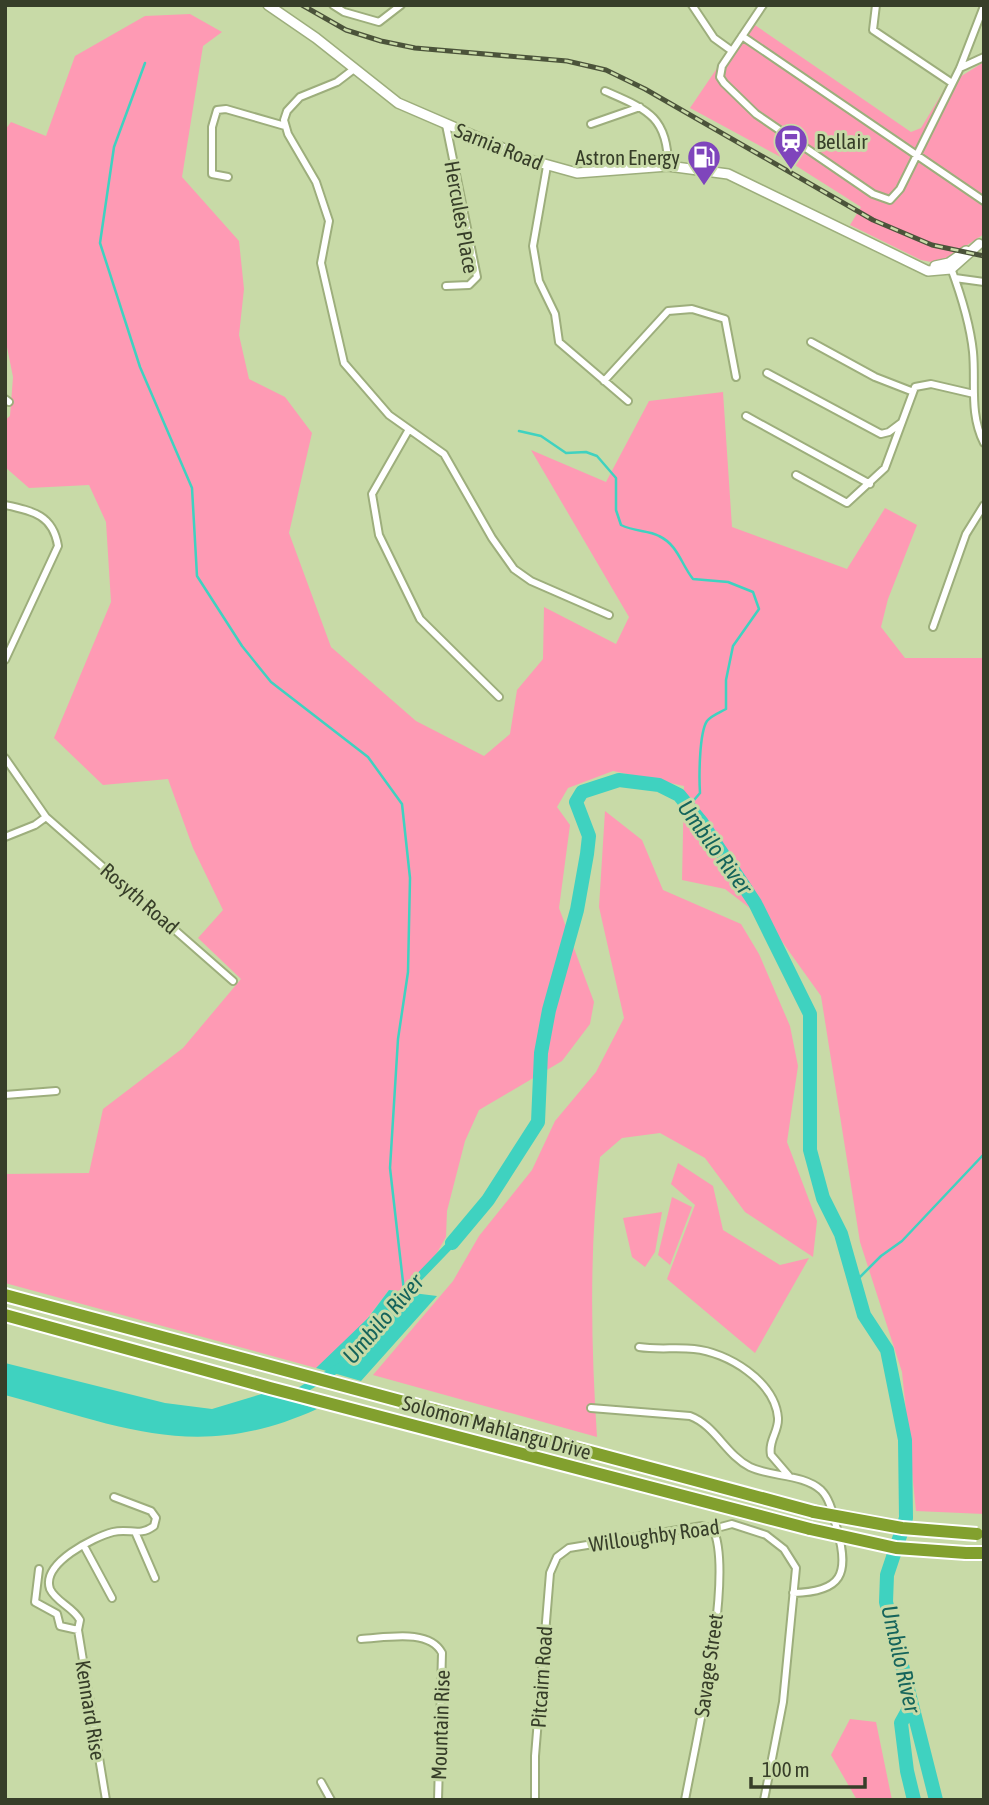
<svg xmlns="http://www.w3.org/2000/svg" width="989" height="1805" viewBox="0 0 989 1805" font-family="'Asap Condensed',sans-serif">
<style>
.green{fill:#fe9ab4}
.water{fill:#3fd2c0}
.lines{fill:none;stroke-linecap:round;stroke-linejoin:round}
.stream{stroke:#3fd2c0;stroke-width:2.5}
.canal{stroke:#3fd2c0;stroke-width:8}
.river{stroke:#3fd2c0;stroke-width:14}
.street-casing{stroke:#9dae7c;stroke-width:10}
.secondary-casing{stroke:#9dae7c;stroke-width:12}
.highway-casing{stroke:#fff;stroke-width:16}
.street{stroke:#fff;stroke-width:6}
.secondary{stroke:#fff;stroke-width:9}
.highway{stroke:#82a02e;stroke-width:12}
.rail-casing{stroke:#4b533a;stroke-width:5}
.rail{stroke:#c8daa7;stroke-width:2.5;stroke-dasharray:8;stroke-linecap:butt}
.highway-bridge-casing{stroke:#fff;stroke-width:16;stroke-linecap:butt}
.highway-bridge{stroke:#82a02e;stroke-width:12}
.labels{text-anchor:middle;dominant-baseline:central;stroke-width:6;stroke-linejoin:round;paint-order:stroke}
.poi-label{font-size:21px;fill:#373e29;stroke:#c8daa7;text-anchor:start}
.street-label{font-size:21px;fill:#373e29;stroke:#c8daa7}
.water-label{font-size:23px;font-style:italic;fill:#15645b;stroke:#c8daa7}
</style>
<rect width="100%" height="100%" fill="#c8daa7"/>
<path class="green" d="M 190,14 L 222,32 L 203,46 L 182,177 L 239,241 L 244,289 L 239,335 L 249,379 L 285,397 L 312,433 L 289,533 L 331,647 L 416,721 L 484,756 L 510,734 L 517,690 L 543,659 L 544,607 L 616,644 L 629,617 L 531,450 L 606,482 L 649,401 L 723,392 L 732,527 L 847,569 L 885,508 L 917,525 L 888,599 L 881,627 L 905,658 L 984,658 L 984,1514 L 916,1511 L 902,1372 L 860,1242 L 821,996 L 768,922 L 725,889 L 682,880 L 684,786 L 613,771 L 568,788 L 557,807 L 570,825 L 559,908 L 594,1002 L 590,1024 L 562,1061 L 479,1110 L 465,1141 L 447,1211 L 446,1237 L 414,1293 L 389,1290 L 360,1328 L 316,1368 L 5,1283 L 5,1174 L 89,1173 L 103,1109 L 183,1048 L 241,979 L 198,938 L 223,910 L 193,848 L 168,779 L 103,785 L 54,738 L 111,602 L 106,522 L 89,485 L 29,488 L 5,467 L 5,420 L 10,416 L 13,377 L 5,337 L 5,130 L 11,122 L 46,136 L 75,56 L 145,16 Z
M 749,21 L 911,132 L 921,128 L 947,85 L 984,62 L 984,234 L 949,257 L 931,262 L 921,260 L 850,225 L 861,207 L 790,162 L 690,108 Z
M 605,811 L 642,840 L 663,890 L 741,924 L 759,954 L 790,1026 L 798,1066 L 787,1142 L 817,1221 L 813,1257 L 745,1212 L 705,1158 L 660,1133 L 622,1138 L 600,1157 C 589,1250 591,1344 597,1437 L 373,1375 L 453,1281 L 479,1236 L 532,1170 L 555,1121 L 596,1072 L 624,1018 L 599,907 Z
M 678,1163 L 713,1186 L 723,1230 L 780,1265 L 809,1258 L 755,1353 L 667,1279 L 695,1205 L 671,1184 Z
M 672,1197 L 692,1207 L 670,1265 L 658,1255 Z
M 662,1212 L 655,1252 L 645,1267 L 632,1257 L 623,1218 Z
M 850,1719 L 876,1722 L 892,1800 L 857,1800 L 831,1755 Z"/>
<path class="water" d="M 389,1290 L 437,1296 L 361,1381 L 316,1368 L 368,1318 Z
M 5,1363 L 165,1403 L 212,1409 L 265,1393 L 317,1409 C 198,1463 123,1427 5,1395 Z"/>
<g class="lines">
<path class="stream" d="M 145,63 L 114,147 L 100,243 L 140,367 L 192,488 L 197,576 L 242,646 L 271,682 L 368,757 L 402,804 L 410,878 L 408,972 L 398,1039 L 390,1168 L 404,1291
M 519,431 L 541,436 L 566,453 L 586,452 L 597,456 L 616,478 L 616,510 L 621,525 C 635,532 648,530 659,536 C 678,545 681,564 693,579 L 728,582 L 753,592 L 759,609 L 733,646 L 726,680 L 726,709 C 719,713 712,715 707,721 C 699,733 699,778 700,793 L 689,806
M 984,885 L 984,891
M 854,1283 L 881,1256 L 902,1241 L 984,1154"/>
<path class="canal" d="M 398,1299 L 452,1243
M 294,1395 L 340,1367"/>
<path class="river" d="M 452,1243 L 488,1200 L 538,1122 L 541,1053 L 549,1010 L 577,910 L 587,854 L 589,836 L 576,802 L 582,792 L 619,780 L 659,785 L 679,795 L 702,823 L 755,903 L 810,1014 L 810,1150 L 823,1198 L 841,1234 L 864,1315 L 887,1350 L 905,1440 L 906,1518 L 887,1575 L 886,1602 L 936,1800
M 911,1705 L 901,1723 L 907,1771 L 914,1800"/>
<g class="street-casing">
<path id="street" d="M 333,5 L 344,12 L 379,22 L 401,5
M 692,5 L 714,38 L 732,51
M 763,5 L 722,66 L 720,77 L 724,83 L 756,114 L 873,194 L 890,200 L 900,189 L 960,68 L 984,6
M 876,5 L 873,30 L 952,83
M 742,36 L 984,201
M 960,68 L 984,57
M 354,69 L 337,82 L 300,97 L 287,111 L 284,120 L 288,134 L 316,182 L 329,221 L 321,263 L 344,363 L 389,415 L 444,454 L 492,538 L 514,569 L 531,581 L 609,615
M 605,91 C 646,109 668,116 668,166
M 591,124 L 640,107
M 446,125 L 477,277 L 469,285 L 446,286
M 547,166 L 533,246 L 539,281 L 555,314 L 559,342 L 628,401
M 228,177 L 212,174 L 212,127 L 217,110 L 226,109 L 285,126
M 951,268 C 961,295 970,323 973,352 C 976,383 969,413 984,443
M 955,278 L 984,282
M 811,342 L 875,377 L 911,391
M 767,373 L 881,434 L 889,432 L 901,423
M 604,381 L 668,311 L 692,309 L 725,319 L 736,377
M 5,399 L 9,402
M 746,416 L 870,484
M 408,431 L 372,494 L 379,535 L 420,619 L 499,697
M 796,475 L 847,503 L 885,468 L 915,387 L 931,384 L 974,394
M 5,505 C 33,511 53,515 58,546 L 5,660
M 933,627 L 966,534 L 984,505
M 5,758 L 46,817 L 35,825 L 5,837
M 46,817 L 233,981
M 5,1095 L 56,1091
M 639,1347 C 658,1350 676,1347 694,1349 C 727,1352 775,1381 778,1418 C 779,1431 768,1441 771,1455 L 789,1476
M 591,1408 L 690,1416 C 715,1425 726,1455 750,1467 C 771,1477 803,1474 821,1490 C 831,1500 833,1516 837,1529 C 850,1574 842,1592 793,1593
M 136,1534 L 155,1578
M 84,1546 L 112,1598
M 39,1569 L 35,1602 L 57,1614 L 60,1626 L 78,1630
M 361,1639 C 385,1638 429,1628 442,1653 L 438,1800
M 321,1782 L 331,1800
M 106,1800 L 78,1630 L 80,1620 C 73,1607 56,1602 50,1589 C 41,1563 94,1537 113,1532 C 130,1528 139,1537 154,1526 L 156,1518 L 151,1511 L 114,1497
M 535,1800 L 535,1756 L 550,1573 L 557,1557 L 569,1548 L 702,1526 L 713,1529 L 732,1524 L 766,1535 L 784,1549 L 796,1568 L 783,1702 L 764,1800
M 685,1800 C 695,1745 735,1574 713,1529"/>
</g>
<g class="secondary-casing">
<path id="secondary" d="M 268,5 L 316,38 L 398,103 L 530,160 L 577,173 L 668,166 L 728,174 L 928,271 L 951,269 L 979,244
M 935,266 L 949,263 L 966,251"/>
</g>
<g class="highway-casing">
<path id="highway" d="M 5,1295 L 814,1512
M 5,1315 L 270,1388 L 810,1529
M 966,1553 L 984,1553"/>
</g>
<use href="#street" class="street"/>
<use href="#secondary" class="secondary"/>
<use href="#highway" class="highway"/>
<g class="rail-casing">
<path id="rail" d="M 302,5 L 346,30 L 381,41 L 415,48 L 567,61 L 606,70 L 645,89 L 873,220 L 932,245 L 984,256"/>
</g>
<use href="#rail" class="rail"/>
<g class="highway-bridge-casing">
<path id="highway-bridge" d="M 814,1512 L 902,1528 L 977,1534
M 810,1529 L 896,1548 L 966,1553"/>
</g>
<use href="#highway-bridge" class="highway-bridge"/>
</g>
<defs>
<g id="station-pin" transform="scale(1.75)"><path d="M0 17L-7.5 6A9.5 9.5 0 1 1 7.5 6Z" fill="#7f45bc" stroke="#c8daa7"/><path d="M-3-6H3Q5-6 5-4V2Q5 4 3 4L4.5 6H3L1.5 4h-3L-3 6H-4.5L-3 4Q-5 4-5 2V-4Q-5-6-3-6ZM-3.5-4v3h7v-3ZM-3.5 1v1.5H-2V1ZM2 1v1.5H3.5V1Z" fill="#fff"/></g>
<g id="fuel-pin" transform="scale(1.75)"><path d="M0 17L-7.5 6A9.5 9.5 0 1 1 7.5 6Z" fill="#7f45bc" stroke="#c8daa7"/><path d="M-5.5-6h7V0h2V4h1.3V-2.5L3-4.5l.8-.8L6-3V5H2.5V1h-1V6h-7ZM-4.2-4.7v3.2H.2V-4.7Z" fill="#fff"/></g>
</defs>
<g fill-rule="evenodd">
<use href="#station-pin" x="791" y="141"/>
<use href="#fuel-pin" x="704" y="157"/>
</g>
<g class="labels">
<g class="poi-label">
<text x="816" y="141">Bellair</text>
<text x="680" y="157" text-anchor="end">Astron Energy</text>
</g>
<g class="street-label">
<text transform="translate(499 146) rotate(22)">Sarnia Road</text>
<text transform="translate(462 217) rotate(80)">Hercules Place</text>
<text transform="translate(140 898) rotate(41)">Rosyth Road</text>
<text transform="translate(497 1427) rotate(15)">Solomon Mahlangu Drive</text>
<text transform="translate(654 1535) rotate(-8)">Willoughby Road</text>
<text transform="translate(708 1665) rotate(-82)">Savage Street</text>
<text transform="translate(541 1677) rotate(-86)">Pitcairn Road</text>
<text transform="translate(91 1710) rotate(81)">Kennard Rise</text>
<text transform="translate(440 1725) rotate(-88)">Mountain Rise</text>
</g>
<g class="water-label">
<text transform="translate(715 847) rotate(54)">Umbilo River</text>
<text transform="translate(383 1319) rotate(-49)">Umbilo River</text>
<text transform="translate(901 1659) rotate(77)">Umbilo River</text>
</g>
</g>
<rect width="989" height="1805" fill="none" stroke="#373e29" stroke-width="14"/>
<path d="M751 1777v10h114v-10" fill="none" stroke="#373e29" stroke-width="3.5"/>
<text x="762" y="1777" font-size="21" fill="#373e29" stroke="#c8daa7" stroke-width="5" paint-order="stroke">100 m</text>
</svg>
